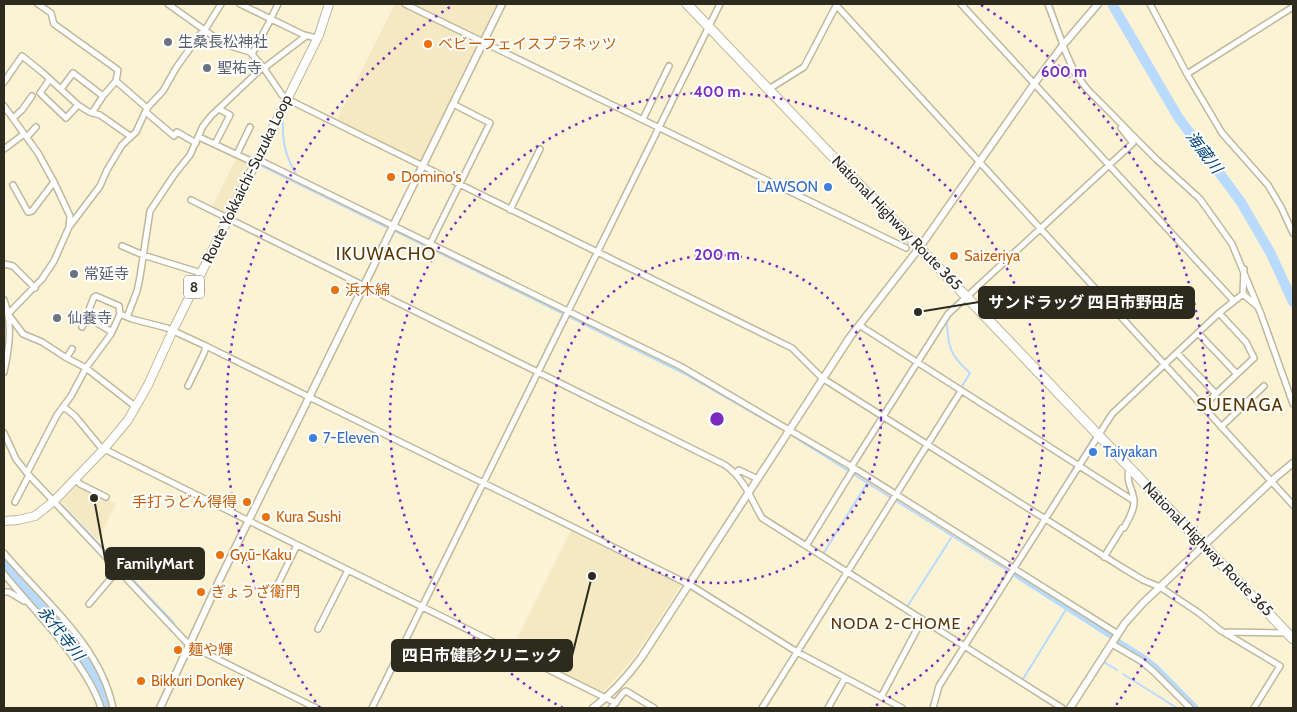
<svg xmlns="http://www.w3.org/2000/svg" width="1297" height="712" viewBox="0 0 1297 712" font-family="Cabin,'Noto Sans JP',sans-serif">
<style>
.built{fill:#f4e9c3}
.water{fill:#b7dafe}
.lines{fill:none;stroke-linecap:round;stroke-linejoin:round}
.stream{stroke:#b7dafe;stroke-width:2}
.river{stroke:#b7dafe;stroke-width:10}
.minor-casing{stroke:#c0b89b;stroke-width:8}
.tertiary-casing{stroke:#c0b89b;stroke-width:9}
.primary-casing{stroke:#c0b89b;stroke-width:10}
.trunk-casing{stroke:#c0b89b;stroke-width:11}
.minor{stroke:#fff;stroke-width:5}
.tertiary{stroke:#fff;stroke-width:6}
.primary{stroke:#fff;stroke-width:8}
.trunk{stroke:#fff;stroke-width:9}
.ring{fill:none;stroke:#7b2cbf;stroke-width:2.5;stroke-dasharray:2.5 5}
.worship-dot{fill:#6b7280;stroke:#fff;stroke-width:2}
.food-dot{fill:#e8710a;stroke:#fff;stroke-width:2}
.shop-dot{fill:#3f7fe0;stroke:#fff;stroke-width:2}
.labels{text-anchor:middle;dominant-baseline:central;stroke-width:4;stroke-linejoin:round;paint-order:stroke}
.shield{fill:#fff;stroke:#6c6a62;stroke-width:1}
.shield-label{font-size:14px;font-weight:bold;fill:#2d2a1e}
.worship-label{font-size:15px;fill:#5b616d;stroke:#fff;text-anchor:start}
.food-label{font-size:15px;fill:#c56008;stroke:#fff;text-anchor:start}
.street-label{font-size:15px;fill:#2d2a1e;stroke:#fff}
.shop-label{font-size:15px;fill:#366cbe;stroke:#fff;text-anchor:start}
.water-label{font-size:16px;font-style:italic;fill:#00467a;stroke:#fff}
.neighbourhood-label{font-size:16px;letter-spacing:1px;fill:#593600;stroke:#fff}
.quarter-label{font-size:18px;letter-spacing:1px;fill:#593600;stroke:#fff}
.centre{fill:#7b2cbf;stroke:#fff;stroke-width:2.5}
.ring-label{font-size:15px;text-anchor:middle;font-weight:bold;fill:#7b2cbf;stroke:#fff;stroke-width:4;stroke-linejoin:round;paint-order:stroke}
.leader{fill:none;stroke:#2d2a1e;stroke-width:2}
.callout-dot{fill:#2d2a1e;stroke:#fff;stroke-width:2}
.callout{fill:#2d2a1e;stroke:#2d2a1e;stroke-width:2}
.callout-label{font-size:16px;text-anchor:middle;font-weight:bold;fill:#fff}
</style>
<rect width="100%" height="100%" fill="#fcf3d5"/>
<path class="built" d="M 395,4 L 498,4 L 421,161 L 337,120 Z
M 237,157 L 251,163 L 226,213 L 212,207 Z
M 75,483 L 116,504 L 98,540 L 60,500 Z
M 571,530 L 682,584 L 633,659 L 602,693 L 512,648 Z"/>
<path class="water" d="M 1013,571 L 1145,655 L 1158,665 L 1200,708 L 1195,708 L 1154,667 L 1011,575 Z"/>
<g class="lines">
<path class="stream" d="M 315,34 L 321,15
M 283,118 C 282,142 285,155 297,176
M 241,153 L 252,159
M 258,164 L 386,227
M 228,211 L 251,164
M 395,231 L 685,374 L 781,429
M 947,324 C 948,349 952,357 970,373 L 961,388
M 537,368 L 563,314
M 794,437 L 1010,572
M 498,448 L 534,374
M 1080,458 L 1094,436
M 1065,483 L 1074,467
M 63,486 L 84,465
M 1059,492 L 1061,488
M 62,505 L 174,623
M 1050,506 L 1056,496
M 1045,515 L 1047,511
M 823,554 L 866,485
M 1013,564 L 1041,521
M 907,607 L 951,538
M 964,642 L 1006,574
M 1104,662 L 1117,670
M 1123,674 L 1177,708
M 254,675 L 323,708
M 1023,679 L 1065,611"/>
<path class="river" d="M 1112,4 L 1178,117 L 1241,202 L 1271,254 L 1293,302
M 4,565 C 35,604 97,659 107,708"/>
<g class="minor-casing">
<path id="minor" d="M 38,4 L 51,13 L 54,24 L 118,70 L 116,81 L 147,108 L 147,113 L 174,136 L 177,132 L 196,143
M 168,4 L 224,44 L 250,52 L 263,67 L 282,95 L 287,99 L 792,348 L 822,378 L 1123,568 L 1143,580 L 1160,587 L 1199,613 L 1220,630 L 1280,666 L 1254,708
M 240,4 L 304,35 L 317,38
M 405,4 L 906,248
M 961,4 L 1233,300
M 1048,4 L 1066,53 L 1075,73 L 1087,89 L 1156,159 L 1200,199 L 1232,244 L 1261,314 L 1293,404
M 1150,4 L 1187,74 L 1222,133 L 1268,185 L 1281,207 L 1293,233
M 836,5 L 1293,505
M 271,18 L 278,4
M 252,54 L 271,19
M 264,68 L 306,36
M 1187,74 L 1293,7
M 50,79 L 40,93 L 66,118 L 78,105
M 4,82 L 22,56 L 42,72 L 78,105 L 89,112 L 100,115 L 130,136
M 61,89 L 73,73 L 103,96
M 769,89 L 804,67 L 837,4
M 4,106 L 38,153 L 54,182 L 70,216 L 69,227
M 92,113 L 103,96 L 116,81
M 13,118 L 22,110 L 32,96
M 643,119 L 669,66
M 27,137 L 36,127
M 199,137 L 255,163
M 215,144 L 230,115 L 219,109
M 4,149 L 24,134
M 237,154 L 250,127
M 257,159 L 680,366 L 854,468 L 1118,634
M 13,185 L 28,212 L 32,211 L 54,182
M 191,200 L 725,465 C 744,478 751,499 762,518 L 1062,708
M 510,210 L 540,149
M 430,244 L 490,123 L 453,104
M 122,246 L 143,255 L 201,273
M 4,264 L 13,266 L 35,288
M 1243,294 L 1258,307
M 4,300 C 13,324 9,349 4,372
M 8,314 L 42,279 L 54,261 L 69,227 L 100,186 L 107,170 L 122,145 L 136,132 L 147,108 L 163,91 L 176,68 L 201,33 L 205,30 L 221,4
M 8,314 L 23,334 L 42,342 L 65,357 L 86,368 L 136,407
M 120,314 L 132,319 L 167,328 L 206,346 L 690,585 L 797,652 L 902,708
M 87,317 L 112,332
M 127,317 L 137,291 L 140,277 L 150,211 L 174,175 L 190,155 L 203,126 L 211,116 L 263,67
M 859,325 L 1134,501
M 1198,333 L 1237,374
M 1177,353 L 1216,394
M 67,357 L 72,349
M 188,386 L 204,353 L 206,346
M 64,407 L 75,416 L 103,450
M 1202,407 L 1254,358 L 1246,342 L 1219,313
M 1221,427 L 1264,386
M 4,433 L 16,459 L 27,473 L 189,645 L 316,708
M 104,449 L 616,703
M 851,467 L 948,314 L 1133,143 L 1121,128
M 27,473 L 57,415 L 71,396 L 86,368 L 111,334 L 120,314 L 119,306 L 96,296 L 94,297 L 82,327
M 736,473 L 739,470 L 758,479
M 75,479 L 80,484 L 106,497
M 15,502 L 29,475
M 806,546 L 854,468
M 4,553 C 43,600 100,644 113,708
M 1104,557 L 1122,528 L 1124,528 C 1128,520 1135,509 1134,500 C 1132,486 1126,484 1129,468
M 4,574 C 34,611 87,663 101,708
M 277,586 L 297,545
M 4,592 L 9,592 L 24,601
M 89,604 L 118,570
M 318,629 L 348,570
M 1228,632 L 1287,633
M 1112,644 L 1141,661 L 1153,671 L 1190,708
M 881,697 L 922,620
M 372,708 L 720,4
M 611,708 L 624,692 L 626,691 L 654,708
M 762,708 L 961,391
M 828,708 L 845,678
M 933,708 L 939,686 L 1112,414 L 1219,313 L 1243,294 L 1244,269"/>
</g>
<g class="tertiary-casing">
<path id="tertiary" d="M 160,708 L 218,583 L 502,4
M 593,708 C 612,694 627,677 641,658 L 850,337 L 920,247 L 1034,84 L 1063,45 L 1098,4
M 1070,708 L 1125,623 L 1143,603 L 1276,477 L 1293,463"/>
</g>
<g class="primary-casing">
<path id="primary" d="M 4,521 L 18,520 L 35,516 L 54,501 L 104,449 L 128,420 L 148,385 L 173,330 L 319,35 L 329,4"/>
</g>
<g class="trunk-casing">
<path id="trunk" d="M 687,4 L 1293,639"/>
</g>
<use href="#minor" class="minor"/>
<use href="#tertiary" class="tertiary"/>
<use href="#primary" class="primary"/>
<use href="#trunk" class="trunk"/>
</g>
<g class="ring">
<circle cx="717" cy="419" r="164"/>
<path d="M563 708A327 327 0 1 1 871 708"/>
<path d="M320 708A491 491 0 0 1 453 5M981 5A491 491 0 0 1 1114 708"/>
</g>
<g class="worship-dot">
<circle cx="168" cy="42" r="5"/>
<circle cx="207" cy="68" r="5"/>
<circle cx="74" cy="274" r="5"/>
<circle cx="57" cy="318" r="5"/>
</g>
<g class="food-dot">
<circle cx="428" cy="44" r="5"/>
<circle cx="391" cy="177" r="5"/>
<circle cx="954" cy="256" r="5"/>
<circle cx="335" cy="290" r="5"/>
<circle cx="247" cy="502" r="5"/>
<circle cx="266" cy="517" r="5"/>
<circle cx="220" cy="555" r="5"/>
<circle cx="201" cy="592" r="5"/>
<circle cx="178" cy="650" r="5"/>
<circle cx="141" cy="681" r="5"/>
</g>
<g class="shop-dot">
<circle cx="828" cy="187" r="5"/>
<circle cx="313" cy="438" r="5"/>
<circle cx="1093" cy="452" r="5"/>
</g>
<g class="labels">
<rect class="shield" x="184" y="275.5" width="20" height="23" rx="4"/>
<g class="shield-label">
<text x="194" y="287">8</text>
</g>
<g class="worship-label">
<text x="178" y="42">生桑長松神社</text>
<text x="217" y="68">聖祐寺</text>
<text x="84" y="274">常延寺</text>
<text x="67" y="318">仙養寺</text>
</g>
<g class="food-label">
<text x="438" y="44">ベビーフェイスプラネッツ</text>
<text x="401" y="177">Domino's</text>
<text x="964" y="256">Saizeriya</text>
<text x="345" y="290">浜木綿</text>
<text x="237" y="502" text-anchor="end">手打うどん得得</text>
<text x="276" y="517">Kura Sushi</text>
<text x="230" y="555">Gyū-Kaku</text>
<text x="211" y="592">ぎょうざ衛門</text>
<text x="188" y="650">麺や輝</text>
<text x="151" y="681">Bikkuri Donkey</text>
</g>
<g class="street-label">
<text transform="translate(247 179) rotate(-64)">Route Yokkaichi-Suzuka Loop</text>
<text transform="translate(897 223) rotate(46)">National Highway Route 365</text>
<text transform="translate(1208 549) rotate(46)">National Highway Route 365</text>
</g>
<g class="shop-label">
<text x="818" y="187" text-anchor="end">LAWSON</text>
<text x="323" y="438">7-Eleven</text>
<text x="1103" y="452">Taiyakan</text>
</g>
<g class="water-label">
<text transform="translate(1204 152) rotate(53)">海蔵川</text>
<text transform="translate(61 633) rotate(52)">永代寺川</text>
</g>
<g class="neighbourhood-label">
<text x="896" y="623">NODA 2-CHOME</text>
</g>
<g class="quarter-label">
<text x="386" y="254">IKUWACHO</text>
<text x="1240" y="405">SUENAGA</text>
</g>
</g>
<circle cx="717" cy="419" r="8" class="centre"/>
<g class="ring-label">
<text x="1064" y="77">600 m</text>
<text x="717" y="97">400 m</text>
<text x="717" y="260">200 m</text>
</g>
<path class="leader" d="M918 312L979 302M94 498L106 564M592 576L572 656"/>
<g class="callout-dot">
<circle cx="918" cy="312" r="5"/>
<circle cx="94" cy="498" r="5"/>
<circle cx="592" cy="576" r="5"/>
</g>
<g class="callout">
<rect x="979" y="287" width="215" height="31" rx="5"/>
<rect x="106" y="548" width="98" height="31" rx="5"/>
<rect x="392" y="640" width="180" height="31" rx="5"/>
</g>
<g class="callout-label">
<text x="1086" y="308">サンドラッグ 四日市野田店</text>
<text x="155" y="569">FamilyMart</text>
<text x="482" y="661">四日市健診クリニック</text>
</g>
<rect width="1297" height="712" fill="none" stroke="#2d2a1e" stroke-width="10"/>
</svg>
